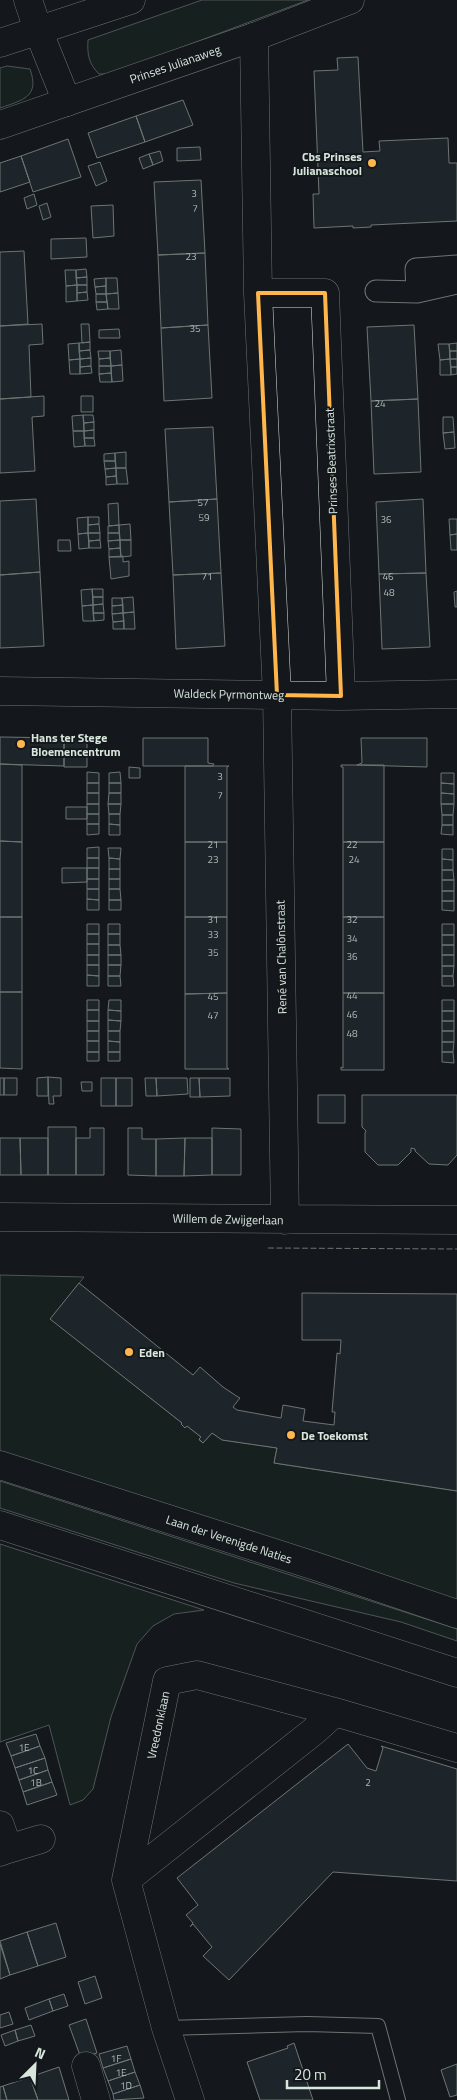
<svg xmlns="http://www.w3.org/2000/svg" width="457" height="2100" viewBox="0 0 457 2100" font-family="'Titillium Web',sans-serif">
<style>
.green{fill:#1a2d24;stroke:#939e99}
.building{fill:#2c363c;stroke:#d8e6dc}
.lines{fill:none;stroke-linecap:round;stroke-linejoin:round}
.service-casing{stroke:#d8e6dc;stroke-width:16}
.pedestrian-casing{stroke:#d8e6dc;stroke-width:23}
.minor-casing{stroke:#d8e6dc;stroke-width:29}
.tertiary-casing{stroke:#d8e6dc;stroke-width:29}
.secondary-casing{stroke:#d8e6dc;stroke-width:29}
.service{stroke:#14181c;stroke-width:14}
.pedestrian{stroke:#14181c;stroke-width:21}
.minor{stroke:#14181c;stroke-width:28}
.tertiary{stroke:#14181c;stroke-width:28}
.secondary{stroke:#14181c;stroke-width:28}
.fence{stroke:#d8e6dc;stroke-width:1;stroke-dasharray:6 2.5;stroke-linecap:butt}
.marked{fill:none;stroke:#ffb74d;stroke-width:4;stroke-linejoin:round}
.poi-dot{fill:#ffb74d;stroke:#14181c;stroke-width:2}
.labels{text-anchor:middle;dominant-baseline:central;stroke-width:4;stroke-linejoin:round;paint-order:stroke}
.number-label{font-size:10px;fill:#adbab4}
.street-label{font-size:12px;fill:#d8e6dc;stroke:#14181c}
.poi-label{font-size:12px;font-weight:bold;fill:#d8e6dc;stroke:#14181c;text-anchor:start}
</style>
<rect width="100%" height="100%" fill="#14181c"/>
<path class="green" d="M 202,0 L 308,0 L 111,74 L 99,74 C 89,64 87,55 88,40 Z
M 7,66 L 30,69 C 40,97 23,100 0,108 L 0,68 Z
M 0,1275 L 84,1277 L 51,1319 L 182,1423 L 181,1424 L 185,1428 L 187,1426 L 201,1437 L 199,1440 L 203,1443 L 212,1433 L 223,1440 L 277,1448 L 274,1463 L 457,1491 L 457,1600 L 0,1451 Z
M 0,1481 L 457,1629 L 457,1641 L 401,1622 L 234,1583 L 0,1508 Z
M 0,1544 L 204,1610 L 174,1614 L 153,1626 L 137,1644 L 111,1717 L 93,1789 L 83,1800 L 70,1805 L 49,1725 L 0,1742 Z"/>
<path class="building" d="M 358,57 L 363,152 L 380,151 L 379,141 L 448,138 L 449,163 L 457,163 L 457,221 L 371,225 L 371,227 L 353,228 L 353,226 L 314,228 L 313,194 L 319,194 L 314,71 L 338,70 L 337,58 Z
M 183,100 L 193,125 L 145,142 L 136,116 Z
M 136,116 L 145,142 L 97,158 L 88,133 Z
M 68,139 L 81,177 L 33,192 L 21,156 Z
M 200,147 L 201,160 L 177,161 L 177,148 Z
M 160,151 L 163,161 L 153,165 L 149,154 Z
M 149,154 L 153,165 L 143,169 L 139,158 Z
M 21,156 L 30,182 L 0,192 L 0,163 Z
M 100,162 L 107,181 L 96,186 L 88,166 Z
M 201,180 L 205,253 L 158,255 L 154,182 Z
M 34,194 L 37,205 L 27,209 L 24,198 Z
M 47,203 L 51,217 L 43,220 L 39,206 Z
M 113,205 L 114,236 L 93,238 L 91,206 Z
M 86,238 L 87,257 L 51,259 L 51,239 Z
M 24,251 L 28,324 L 0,326 L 0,252 Z
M 205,253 L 208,325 L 161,328 L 158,255 Z
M 86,269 L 87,277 L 76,278 L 76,270 Z
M 65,270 L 76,270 L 77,285 L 66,286 Z
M 87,277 L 87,285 L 77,285 L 76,278 Z
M 106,278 L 106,286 L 95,287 L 94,279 Z
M 106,278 L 117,278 L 118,293 L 106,294 Z
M 77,285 L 87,285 L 87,292 L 77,293 Z
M 77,285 L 77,301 L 66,302 L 66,286 Z
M 106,286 L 106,294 L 96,294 L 95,287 Z
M 87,292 L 88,300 L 77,301 L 77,293 Z
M 118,293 L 119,309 L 108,309 L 106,294 Z
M 96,294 L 106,294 L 107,302 L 96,302 Z
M 96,302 L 107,302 L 108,309 L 97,310 Z
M 42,324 L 43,344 L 29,345 L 31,397 L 0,399 L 0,326 Z
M 81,324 L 89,324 L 90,342 L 82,343 Z
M 208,325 L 212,398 L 164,401 L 161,328 Z
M 414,325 L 418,399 L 371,401 L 367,327 Z
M 119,329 L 120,338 L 99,338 L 99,330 Z
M 90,342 L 90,350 L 79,351 L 79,343 Z
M 79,343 L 80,359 L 69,360 L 68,344 Z
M 457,343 L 457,351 L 450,351 L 449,344 Z
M 438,344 L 449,344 L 450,359 L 440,360 Z
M 90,350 L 91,358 L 80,359 L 79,351 Z
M 121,350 L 122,365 L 111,366 L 110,351 Z
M 98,351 L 110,351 L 110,358 L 99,359 Z
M 450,351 L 457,351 L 457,359 L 450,359 Z
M 91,358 L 91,366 L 80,367 L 80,359 Z
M 110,358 L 111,366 L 99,366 L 99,359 Z
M 80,359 L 80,374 L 70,374 L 69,360 Z
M 450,359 L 457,359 L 457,367 L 451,367 Z
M 450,359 L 451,375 L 440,375 L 440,360 Z
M 122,365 L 123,381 L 112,382 L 111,366 Z
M 91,366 L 92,373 L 80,374 L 80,367 Z
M 99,366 L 111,366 L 111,373 L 99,374 Z
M 451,367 L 457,367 L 457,374 L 451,375 Z
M 111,373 L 112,382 L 100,382 L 99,374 Z
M 44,396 L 44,416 L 32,417 L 35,471 L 0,473 L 0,399 Z
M 81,396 L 93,396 L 93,412 L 81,412 Z
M 418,399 L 421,472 L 374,474 L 371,401 Z
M 83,415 L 93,415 L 94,422 L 84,423 Z
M 83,415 L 84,431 L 73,431 L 72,416 Z
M 443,417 L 453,417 L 454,432 L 443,433 Z
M 94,422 L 94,430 L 84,431 L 84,423 Z
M 213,427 L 217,499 L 169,502 L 165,429 Z
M 94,430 L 94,438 L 84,438 L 84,431 Z
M 73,431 L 84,431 L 85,446 L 74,447 Z
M 454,432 L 455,448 L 445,449 L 443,433 Z
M 84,438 L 94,438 L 95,446 L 85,446 Z
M 126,452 L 126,468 L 116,468 L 115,453 Z
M 115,453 L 115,461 L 104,461 L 104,454 Z
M 104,461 L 115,461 L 116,468 L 105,469 Z
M 116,468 L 116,476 L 106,477 L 105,469 Z
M 116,468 L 126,468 L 128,484 L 117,484 Z
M 116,476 L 117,484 L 106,485 L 106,477 Z
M 36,499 L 40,572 L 0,575 L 0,501 Z
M 217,499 L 221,573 L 173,575 L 169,502 Z
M 423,499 L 426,573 L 379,574 L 376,502 Z
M 118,503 L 119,525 L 109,526 L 108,504 Z
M 88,517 L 99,517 L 99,524 L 88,525 Z
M 88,517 L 88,533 L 78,534 L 77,518 Z
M 449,519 L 457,519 L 457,534 L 450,535 Z
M 99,524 L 100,533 L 88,533 L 88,525 Z
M 130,524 L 131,540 L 120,540 L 119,525 Z
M 119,525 L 119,533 L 108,533 L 108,526 Z
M 88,533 L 100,533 L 100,540 L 89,541 Z
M 88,533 L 89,548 L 79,549 L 78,534 Z
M 108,533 L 119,533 L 120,540 L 108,541 Z
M 457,534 L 457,550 L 451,550 L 450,535 Z
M 58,540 L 70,540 L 71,551 L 58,551 Z
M 100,540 L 101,548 L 89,548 L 89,541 Z
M 120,540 L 120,548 L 109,549 L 108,541 Z
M 120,540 L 131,540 L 131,556 L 121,557 Z
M 120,548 L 121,557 L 109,557 L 109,549 Z
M 123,556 L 123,562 L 129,561 L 129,576 L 111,579 L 109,557 Z
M 40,572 L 44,646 L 0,648 L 0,575 Z
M 221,573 L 225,646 L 176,649 L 173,575 Z
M 426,573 L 430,647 L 382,649 L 379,574 Z
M 92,589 L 103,589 L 103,597 L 93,597 Z
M 92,589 L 93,605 L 82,606 L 81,590 Z
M 457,591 L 457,607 L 455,607 L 454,592 Z
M 93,597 L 103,597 L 103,604 L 93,605 Z
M 133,597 L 134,612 L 123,613 L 122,598 Z
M 112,598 L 122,598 L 123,605 L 112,606 Z
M 103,604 L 104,613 L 93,613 L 93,605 Z
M 93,605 L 94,621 L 83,621 L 82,606 Z
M 123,605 L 123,613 L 112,614 L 112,606 Z
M 134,612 L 135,629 L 124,629 L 123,613 Z
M 93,613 L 104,613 L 104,620 L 94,621 Z
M 123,613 L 124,621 L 113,622 L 112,614 Z
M 124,621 L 124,629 L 113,629 L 113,622 Z
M 0,737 L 64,738 L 64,766 L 0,764 Z
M 64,738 L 87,738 L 87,767 L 64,767 Z
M 143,738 L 208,738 L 208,763 L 214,764 L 213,766 L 143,766 Z
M 361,738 L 427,738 L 427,767 L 357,765 L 362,763 Z
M 0,764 L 22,765 L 22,842 L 0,841 Z
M 341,765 L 384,765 L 384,842 L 343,842 L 343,767 L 341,767 Z
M 185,766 L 229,766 L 227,767 L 227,842 L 185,842 Z
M 129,767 L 140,768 L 140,778 L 129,778 Z
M 87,772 L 99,773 L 99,783 L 87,783 Z
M 120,772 L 121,783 L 109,783 L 109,773 Z
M 441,773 L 454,773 L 454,784 L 441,783 Z
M 87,783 L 99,783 L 99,793 L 87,793 Z
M 109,783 L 121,783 L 121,793 L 109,793 Z
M 441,783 L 454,784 L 454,794 L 441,793 Z
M 87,793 L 99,793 L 99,804 L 87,804 Z
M 109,793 L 121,793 L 121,804 L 108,804 Z
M 441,793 L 454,794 L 454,804 L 441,804 Z
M 87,804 L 99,804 L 99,814 L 87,814 Z
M 108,804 L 121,804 L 120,814 L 109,814 Z
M 441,804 L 454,804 L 453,815 L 442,815 Z
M 66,807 L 87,807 L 87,819 L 66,819 Z
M 87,814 L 99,814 L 99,824 L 87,824 Z
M 109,814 L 120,814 L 120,825 L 109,824 Z
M 442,815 L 453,815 L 453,825 L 442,825 Z
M 87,824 L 99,824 L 99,834 L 87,835 Z
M 109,824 L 120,825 L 120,835 L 109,835 Z
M 442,825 L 453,825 L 453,835 L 441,834 Z
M 0,841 L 22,842 L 22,917 L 0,917 Z
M 185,842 L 227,842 L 227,917 L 185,917 Z
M 343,842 L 384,842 L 384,917 L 343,917 Z
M 99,847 L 99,858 L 87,858 L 87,848 Z
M 108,848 L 121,848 L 120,859 L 109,858 Z
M 442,849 L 453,849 L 453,860 L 442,859 Z
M 87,858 L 99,858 L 99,868 L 87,868 Z
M 109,858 L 120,859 L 120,869 L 109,869 Z
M 442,859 L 453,860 L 453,870 L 442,870 Z
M 62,868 L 87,868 L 87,882 L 62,883 Z
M 87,868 L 99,868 L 99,879 L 87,879 Z
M 109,869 L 120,869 L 120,879 L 109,879 Z
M 442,870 L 453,870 L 454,880 L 442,880 Z
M 87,879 L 99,879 L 99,889 L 87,889 Z
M 109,879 L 120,879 L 120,889 L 109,889 Z
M 442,880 L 454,880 L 454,891 L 442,891 Z
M 87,889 L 99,889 L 99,900 L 87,899 Z
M 109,889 L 120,889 L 121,900 L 109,900 Z
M 442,891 L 454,891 L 454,901 L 442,901 Z
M 87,899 L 99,900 L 99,910 L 87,910 Z
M 109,900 L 121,900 L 121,910 L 109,910 Z
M 442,901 L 454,901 L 454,911 L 442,910 Z
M 0,917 L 22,917 L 22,992 L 0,992 Z
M 185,917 L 227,917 L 227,993 L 185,994 Z
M 343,917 L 384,917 L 384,993 L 343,993 Z
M 87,924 L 99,924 L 99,934 L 87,934 Z
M 108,924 L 120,924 L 120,934 L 108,934 Z
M 442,924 L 454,924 L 454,935 L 442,935 Z
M 87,934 L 99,934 L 99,944 L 87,944 Z
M 108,934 L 120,934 L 120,945 L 108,945 Z
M 442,935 L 454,935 L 454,945 L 442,945 Z
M 87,944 L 99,944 L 99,955 L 87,955 Z
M 108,945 L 120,945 L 121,955 L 108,955 Z
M 442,945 L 454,945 L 454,955 L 442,955 Z
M 87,955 L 99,955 L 99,965 L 87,965 Z
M 108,955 L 121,955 L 121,965 L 108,965 Z
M 442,955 L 454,955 L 454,966 L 442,966 Z
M 87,965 L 99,965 L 99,976 L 87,975 Z
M 108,965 L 121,965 L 120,976 L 108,976 Z
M 442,966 L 454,966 L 453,976 L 442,976 Z
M 87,975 L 99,976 L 99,986 L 87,986 Z
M 108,976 L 120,976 L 121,986 L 108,986 Z
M 442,976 L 453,976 L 454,986 L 442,986 Z
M 0,992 L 22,992 L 22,1069 L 0,1068 Z
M 227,993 L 227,1068 L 229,1069 L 185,1069 L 185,994 Z
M 343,993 L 384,993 L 384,1070 L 341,1070 L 341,1067 L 343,1068 Z
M 87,1000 L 99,1000 L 99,1010 L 87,1010 Z
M 109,1000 L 121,1000 L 121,1011 L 108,1010 Z
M 442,1000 L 454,1000 L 454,1011 L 442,1011 Z
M 87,1010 L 99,1010 L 99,1021 L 87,1021 Z
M 108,1010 L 121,1011 L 121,1021 L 108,1020 Z
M 442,1011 L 454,1011 L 454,1021 L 442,1021 Z
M 108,1020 L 121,1021 L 120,1031 L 108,1031 Z
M 87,1021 L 99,1021 L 99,1031 L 87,1031 Z
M 442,1021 L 454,1021 L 454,1031 L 442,1031 Z
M 87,1031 L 99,1031 L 99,1041 L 87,1041 Z
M 108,1031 L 120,1031 L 120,1042 L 108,1041 Z
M 442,1031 L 454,1031 L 454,1042 L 442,1042 Z
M 87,1041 L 99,1041 L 99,1052 L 87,1052 Z
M 108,1041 L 120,1042 L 120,1052 L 108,1052 Z
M 442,1042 L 454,1042 L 453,1052 L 442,1052 Z
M 87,1052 L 99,1052 L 99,1061 L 87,1061 Z
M 108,1052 L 120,1052 L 120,1061 L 108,1061 Z
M 442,1052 L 453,1052 L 454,1063 L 442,1062 Z
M 48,1077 L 48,1096 L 37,1096 L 37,1078 Z
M 48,1077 L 61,1078 L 61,1096 L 53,1096 L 54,1104 L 49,1104 Z
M 0,1078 L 4,1078 L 4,1095 L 0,1095 Z
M 4,1078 L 17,1078 L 17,1095 L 4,1095 Z
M 101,1078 L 116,1078 L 116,1106 L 101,1106 Z
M 116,1078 L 132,1078 L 132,1106 L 116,1106 Z
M 145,1078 L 156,1078 L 157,1096 L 146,1096 Z
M 156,1078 L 187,1078 L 188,1094 L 157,1096 Z
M 190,1078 L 199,1078 L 200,1097 L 190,1097 Z
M 199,1078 L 230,1078 L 230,1096 L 200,1097 Z
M 81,1082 L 92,1082 L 92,1091 L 82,1091 Z
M 318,1095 L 345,1095 L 345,1123 L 318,1123 Z
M 362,1095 L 457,1095 L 457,1155 L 448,1165 L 429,1164 L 415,1151 L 415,1149 L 411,1148 L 411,1152 L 398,1165 L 378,1165 L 365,1152 L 365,1133 L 366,1131 L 362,1127 Z
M 48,1127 L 76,1127 L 76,1175 L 48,1175 Z
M 90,1128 L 104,1128 L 104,1175 L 76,1175 L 76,1138 L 90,1138 Z
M 128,1128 L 142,1128 L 142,1139 L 156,1139 L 156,1176 L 128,1175 Z
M 212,1128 L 241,1129 L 241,1175 L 212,1175 Z
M 0,1138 L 20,1138 L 21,1175 L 0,1175 Z
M 20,1138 L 48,1138 L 48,1175 L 21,1175 Z
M 185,1138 L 212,1138 L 212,1175 L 184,1176 Z
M 185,1138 L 184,1176 L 156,1176 L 156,1139 Z
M 79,1283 L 193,1375 L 200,1367 L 223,1387 L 238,1397 L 240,1398 L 233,1407 L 237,1410 L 281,1418 L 283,1405 L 305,1409 L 303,1421 L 334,1425 L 335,1412 L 332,1412 L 337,1353 L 340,1354 L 341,1340 L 302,1340 L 302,1293 L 457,1294 L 457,1491 L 274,1463 L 277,1448 L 222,1440 L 212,1433 L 203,1443 L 199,1439 L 201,1437 L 187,1426 L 185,1428 L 181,1424 L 182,1423 L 50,1319 Z
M 36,1734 L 40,1746 L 11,1756 L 6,1743 Z
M 348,1744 L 367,1768 L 376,1771 L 383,1748 L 381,1746 L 457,1769 L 457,1881 L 333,1872 L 229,1980 L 203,1956 L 212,1947 L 193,1924 L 190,1927 L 193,1923 L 186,1915 L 198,1905 L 177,1878 Z
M 40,1746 L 45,1758 L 15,1768 L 11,1756 Z
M 45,1758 L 48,1770 L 19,1780 L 15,1768 Z
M 48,1770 L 52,1782 L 23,1792 L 19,1780 Z
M 52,1782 L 57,1795 L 27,1805 L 23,1792 Z
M 56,1923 L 66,1957 L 38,1966 L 27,1932 Z
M 27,1932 L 38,1966 L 10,1975 L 0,1941 Z
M 0,1944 L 10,1975 L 0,1979 Z
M 95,1976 L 102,1998 L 85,2004 L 78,1982 Z
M 64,1994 L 68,2006 L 53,2011 L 49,1999 Z
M 49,1999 L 53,2011 L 29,2020 L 25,2008 Z
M 9,2012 L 13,2024 L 0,2028 L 0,2015 Z
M 86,2019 L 97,2053 L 81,2058 L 69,2025 Z
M 31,2025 L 35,2036 L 18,2041 L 15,2030 Z
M 15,2030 L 18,2041 L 5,2046 L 1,2035 Z
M 294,2043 L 313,2100 L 260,2100 L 247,2062 L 288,2048 L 287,2046 Z
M 127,2046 L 131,2059 L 103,2068 L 99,2054 Z
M 131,2059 L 135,2072 L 108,2081 L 103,2068 Z
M 457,2064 L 457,2095 L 450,2097 L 441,2070 Z
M 59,2067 L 69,2100 L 38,2100 L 30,2077 Z
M 135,2072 L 140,2085 L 113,2094 L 108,2081 Z
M 30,2077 L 38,2100 L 7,2100 L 3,2086 Z
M 140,2085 L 144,2098 L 114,2100 L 113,2094 Z
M 3,2086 L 7,2100 L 0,2100 L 0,2087 Z"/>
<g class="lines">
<g class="service-casing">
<path id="service" d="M 166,2028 L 307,2024 L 378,2026 L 398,2100"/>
</g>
<g class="pedestrian-casing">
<path id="pedestrian" d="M 376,291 L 417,292 L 416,269 L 457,266
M 417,292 L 457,283"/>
</g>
<g class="minor-casing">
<path id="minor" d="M 28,0 L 38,30 L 67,102
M 254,37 L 258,293 L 277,695 L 285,1220
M 258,293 L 325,293 L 341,696
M 0,691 L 341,696 L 457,694
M 0,1217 L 457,1220
M 0,1825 L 8,1849 L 0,1852
M 8,1849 L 41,1839
M 126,1880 L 314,1731 L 335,1712
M 86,2066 L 96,2100
M 190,2100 L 166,2028 L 126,1880 L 167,1681 L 197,1675 L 335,1712 L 457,1748"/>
</g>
<g class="tertiary-casing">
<path id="tertiary" d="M 0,43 L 131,0
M 0,125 L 254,37 L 350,0"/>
</g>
<g class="secondary-casing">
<path id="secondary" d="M 0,1465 L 315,1566 L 457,1614
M 0,1525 L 457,1673"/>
</g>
<use href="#service" class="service"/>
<use href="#pedestrian" class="pedestrian"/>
<use href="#minor" class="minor"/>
<use href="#tertiary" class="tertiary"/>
<use href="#secondary" class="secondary"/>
<path class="fence" d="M 268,1248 L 457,1249"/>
</g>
<path d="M0 0H457V2100H0ZM 258,293 L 325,293 L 341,696 L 277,695 Z" fill="#14181c" fill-opacity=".55" fill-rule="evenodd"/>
<path class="marked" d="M 258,293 L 325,293 L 341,696 L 277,695 Z"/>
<g class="poi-dot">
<circle cx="372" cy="163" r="5"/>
<circle cx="21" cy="744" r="5"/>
<circle cx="129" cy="1352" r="5"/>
<circle cx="291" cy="1435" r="5"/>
</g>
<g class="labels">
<g class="number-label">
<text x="194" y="193">3</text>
<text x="195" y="208">7</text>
<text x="191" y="256">23</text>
<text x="195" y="328">35</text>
<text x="380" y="403">24</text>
<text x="203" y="502">57</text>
<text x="204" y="517">59</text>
<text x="386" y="519">36</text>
<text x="207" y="576">71</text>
<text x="388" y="576">46</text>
<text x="389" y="592">48</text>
<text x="220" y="776">3</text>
<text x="220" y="795">7</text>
<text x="213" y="844">21</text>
<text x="352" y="844">22</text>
<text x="213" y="859">23</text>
<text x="354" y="859">24</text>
<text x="213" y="919">31</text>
<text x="352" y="919">32</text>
<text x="213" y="934">33</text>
<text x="352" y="938">34</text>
<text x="213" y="952">35</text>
<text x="352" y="956">36</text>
<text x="352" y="995">44</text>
<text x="213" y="996">45</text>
<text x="352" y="1014">46</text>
<text x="213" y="1015">47</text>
<text x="352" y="1033">48</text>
<text x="24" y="1747">1E</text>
<text x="33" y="1770">1C</text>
<text x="36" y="1782">1B</text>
<text x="368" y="1782">2</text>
<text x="116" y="2058">1F</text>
<text x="121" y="2072">1E</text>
<text x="126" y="2085">1D</text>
</g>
<g class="street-label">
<text transform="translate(175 64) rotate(-19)">Prinses Julianaweg</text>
<text transform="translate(331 461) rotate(-92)">Prinses Beatrixstraat</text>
<text transform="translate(229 694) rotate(1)">Waldeck Pyrmontweg</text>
<text transform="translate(281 957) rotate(-91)">René van Chalônstraat</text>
<text transform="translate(228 1219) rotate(1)">Willem de Zwijgerlaan</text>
<text transform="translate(229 1539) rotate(18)">Laan der Verenigde Naties</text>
<text transform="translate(158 1725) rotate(-78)">Vreedonklaan</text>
</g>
<g class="poi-label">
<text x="362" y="156" text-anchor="end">Cbs Prinses<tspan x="362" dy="14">Julianaschool</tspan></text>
<text x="31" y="737">Hans ter Stege<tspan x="31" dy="14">Bloemencentrum</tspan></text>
<text x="139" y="1352">Eden</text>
<text x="301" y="1435">De Toekomst</text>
</g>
</g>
<g transform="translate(35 2065) rotate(24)" stroke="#14181c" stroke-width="4" paint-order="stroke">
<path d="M0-4L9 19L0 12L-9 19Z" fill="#d8e6dc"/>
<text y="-8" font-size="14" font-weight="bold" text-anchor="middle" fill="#d8e6dc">N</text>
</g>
<path d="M287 2080v8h92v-8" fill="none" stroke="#d8e6dc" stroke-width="2.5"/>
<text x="294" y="2080" font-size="15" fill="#d8e6dc" stroke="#14181c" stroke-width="4" paint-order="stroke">20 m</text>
</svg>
